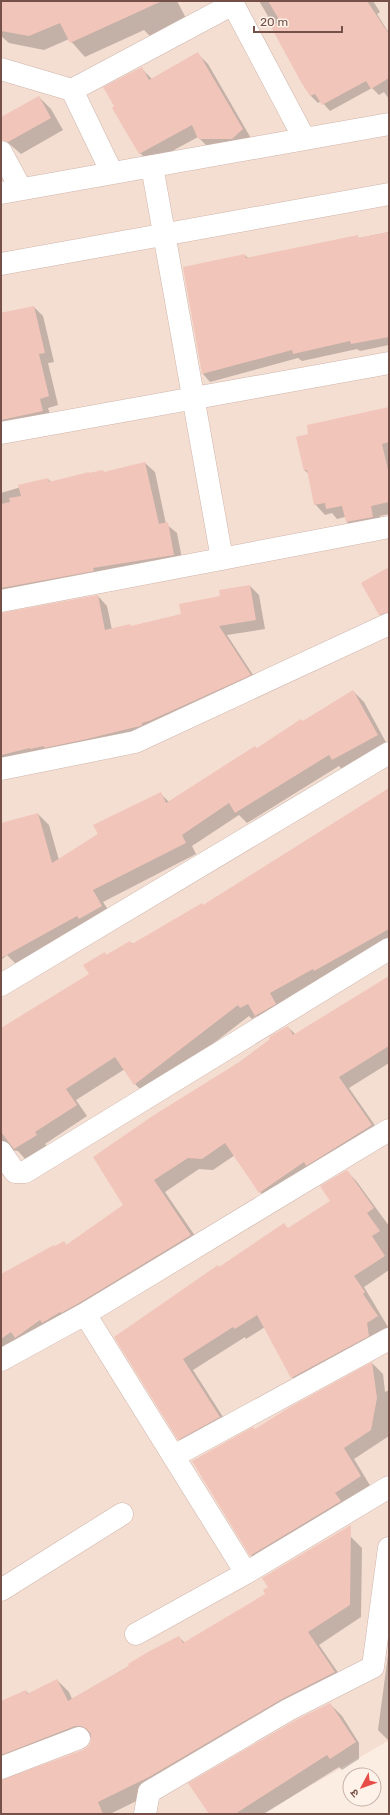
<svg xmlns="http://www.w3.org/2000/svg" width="390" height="1815" viewBox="0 0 390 1815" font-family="Rubik,'Noto Sans Devanagari',sans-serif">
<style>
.residential{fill:#f4ddd1}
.shadow{fill:#0003}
.building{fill:#f2c5ba}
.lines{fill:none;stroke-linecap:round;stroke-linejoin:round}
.minor-casing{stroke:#d0b5ac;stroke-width:23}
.minor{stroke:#fff;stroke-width:22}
</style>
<rect width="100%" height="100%" fill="#fcede2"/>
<path class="residential" d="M 1,1 L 389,1 L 389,619 L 154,727 L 1,759 Z
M 389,636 L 389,1742 L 386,1742 L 262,1814 L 1,1814 L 1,773 L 170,737 Z"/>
<path class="shadow" d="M 1,1 L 177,1 L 188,22 L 153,39 L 144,30 L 85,57 L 69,39 L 44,50 L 9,43 L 1,36 Z
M 259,1 L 373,1 L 380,12 L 377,14 L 389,33 L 389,99 L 384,92 L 379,95 L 372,88 L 330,111 L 321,101 L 318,103 L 311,96 L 302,81 L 274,26 Z
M 197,53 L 208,64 L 252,140 L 210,149 L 198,137 L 150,163 L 140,153 L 141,68 L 152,79 Z
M 39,97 L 51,109 L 63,130 L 21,154 L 5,140 L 1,133 L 1,119 Z
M 389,232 L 389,345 L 360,351 L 357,349 L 302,361 L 298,358 L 210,382 L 203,374 L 245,255 L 248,258 L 357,236 L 359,238 Z
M 34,307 L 43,316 L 54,362 L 48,363 L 58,405 L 48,408 L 52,421 L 1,428 L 1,313 Z
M 389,408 L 389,514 L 380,516 L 383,527 L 357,532 L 347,522 L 345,517 L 337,519 L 332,513 L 325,515 L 315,504 L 309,474 L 304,470 Z
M 145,463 L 155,472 L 166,524 L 177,533 L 183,564 L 1,594 L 1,493 L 48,479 L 51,482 L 90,474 L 105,473 Z
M 389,568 L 389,624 L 380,614 Z
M 250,586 L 259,595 L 265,629 L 227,635 L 259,684 L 96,748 L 1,766 L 1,646 L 98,596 L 107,606 L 112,630 L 131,627 L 182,615 Z
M 353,691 L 364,702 L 388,746 L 344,771 L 339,766 L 247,823 L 239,815 L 192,846 L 196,854 L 103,902 L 113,917 L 18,966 L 7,955 L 1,960 L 1,824 L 38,814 L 49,825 L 59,860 L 160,793 L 169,802 Z
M 389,789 L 389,939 L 267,1027 L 257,1016 L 252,1019 L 249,1016 L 146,1095 L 135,1084 L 125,1069 L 76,1100 L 87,1116 L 45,1144 L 47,1146 L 26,1160 L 18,1151 L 11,1150 L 1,1158 L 1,1027 L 2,1028 L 90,975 L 104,953 L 107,956 L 130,942 L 133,944 L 204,906 Z
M 389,977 L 389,1063 L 349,1088 L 383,1137 L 271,1203 L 260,1192 L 235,1155 L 213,1170 L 199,1169 L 165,1192 L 202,1246 L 1,1358 L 1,1276 L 64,1242 L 67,1246 L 125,1205 L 241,1061 L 288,1027 L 296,1035 Z
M 347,1171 L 357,1182 L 389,1226 L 389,1270 L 364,1287 L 388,1327 L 303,1388 L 292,1377 L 265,1327 L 246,1339 L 245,1337 L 193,1370 L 230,1428 L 190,1450 L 179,1439 L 115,1337 L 219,1268 L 289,1229 L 332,1201 Z
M 372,1363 L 383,1374 L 385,1392 L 389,1390 L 389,1436 L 354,1459 L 371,1487 L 262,1566 L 251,1555 L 255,1430 L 291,1408 Z
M 350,1536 L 362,1548 L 361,1617 L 319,1645 L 346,1684 L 161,1789 L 110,1814 L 1,1814 L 1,1781 L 84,1751 L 90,1746 L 92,1737 L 87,1738 L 1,1776 L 1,1702 L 26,1691 L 29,1694 L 57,1680 L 69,1692 L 72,1699 L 179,1637 L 185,1643 L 267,1594 Z
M 389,1647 L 389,1741 L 378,1730 Z
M 330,1704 L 342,1716 L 359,1743 L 359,1759 L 342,1770 L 339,1767 L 264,1814 L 210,1814 Z"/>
<path class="building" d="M 1,1 L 162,1 L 70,43 L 60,23 L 29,36 L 1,31 Z
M 268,1 L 367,1 L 389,34 L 389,78 L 371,89 L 366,81 L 322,105 L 315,94 L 310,96 L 301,82 L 271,27 L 280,21 Z
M 198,52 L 243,129 L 232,139 L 198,139 L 192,125 L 139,154 L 112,108 L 114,106 L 103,87 L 142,67 L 149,80 Z
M 39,96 L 51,118 L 8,142 L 1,140 L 1,117 Z
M 389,232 L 389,337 L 351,344 L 350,341 L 293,354 L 292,350 L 202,374 L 183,267 L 245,254 L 246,258 L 358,235 L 358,238 Z
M 34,306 L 45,353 L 39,354 L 49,396 L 40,399 L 43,411 L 1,420 L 1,313 Z
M 389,407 L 389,442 L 382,444 L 389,474 L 389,502 L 371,506 L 373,517 L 346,522 L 342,506 L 326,509 L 325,503 L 314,505 L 307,470 L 304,471 L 296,437 L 308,434 L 307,425 Z
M 145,462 L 159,524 L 168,522 L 174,555 L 93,568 L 94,571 L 1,588 L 1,504 L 10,502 L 9,498 L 21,496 L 18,485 L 48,478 L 49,482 L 89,472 L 89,473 L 103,470 L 104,472 Z
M 389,567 L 389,612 L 379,615 L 361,583 Z
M 250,585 L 256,620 L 219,626 L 251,675 L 149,721 L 142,723 L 142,725 L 140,726 L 87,739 L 44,748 L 44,746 L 30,749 L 30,748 L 1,755 L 1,613 L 98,595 L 105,630 L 130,624 L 131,626 L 181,614 L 179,604 L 220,596 L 219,590 Z
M 353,690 L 378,735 L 332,760 L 329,755 L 235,813 L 229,803 L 182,835 L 186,843 L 93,890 L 102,906 L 79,919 L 77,916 L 1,958 L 1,823 L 38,813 L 52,863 L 98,834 L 93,825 L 161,792 L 166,803 L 255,746 L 257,748 L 301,719 L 303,721 Z
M 389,788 L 389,929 L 314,971 L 313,969 L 270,993 L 276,1004 L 255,1016 L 248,1004 L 240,1008 L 238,1005 L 134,1085 L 115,1057 L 66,1089 L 77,1105 L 35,1132 L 37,1135 L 14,1149 L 1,1132 L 1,1028 L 89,974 L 83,965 L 105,952 L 106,955 L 130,941 L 132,944 L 202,903 L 203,905 Z
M 389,976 L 389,1046 L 339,1077 L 372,1125 L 306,1166 L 304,1162 L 259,1193 L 225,1143 L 202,1159 L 188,1158 L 154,1180 L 191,1235 L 79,1303 L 61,1313 L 60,1312 L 42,1323 L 40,1320 L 15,1338 L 11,1332 L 1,1339 L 1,1274 L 54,1245 L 55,1246 L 64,1241 L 66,1245 L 123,1205 L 93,1157 L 154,1115 L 241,1061 L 270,1039 L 269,1037 L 288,1026 L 293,1035 Z
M 347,1170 L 374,1208 L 367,1213 L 380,1231 L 372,1236 L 385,1256 L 354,1276 L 365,1292 L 363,1294 L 378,1316 L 367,1323 L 369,1336 L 291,1378 L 257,1315 L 235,1329 L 233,1327 L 183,1359 L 220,1417 L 178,1440 L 114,1337 L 218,1265 L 219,1267 L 284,1223 L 288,1228 L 330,1201 L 320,1186 Z
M 372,1362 L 377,1398 L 371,1430 L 344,1448 L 361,1476 L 335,1493 L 341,1501 L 250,1556 L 192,1461 L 253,1427 L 255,1429 L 290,1407 Z
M 351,1525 L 350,1605 L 308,1632 L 335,1672 L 282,1699 L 149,1777 L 98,1802 L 103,1814 L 1,1814 L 1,1780 L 83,1750 L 89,1746 L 91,1740 L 91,1734 L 87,1729 L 81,1726 L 75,1726 L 1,1755 L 1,1701 L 26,1690 L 27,1694 L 57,1679 L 68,1701 L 129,1666 L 128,1664 L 148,1652 L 179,1636 L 183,1643 L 265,1594 L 263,1590 L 268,1587 L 262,1578 Z
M 330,1703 L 356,1742 L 330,1759 L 327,1755 L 235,1814 L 209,1814 L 188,1783 L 294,1721 Z"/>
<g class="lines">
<g class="minor-casing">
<path id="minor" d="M 233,4 L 304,138
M 1,69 L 72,90 L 233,4 L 231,1
M 72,90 L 112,173
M 1,152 L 21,189
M 152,166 L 222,559
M 1,193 L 389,124
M 1,264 L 389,194
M 1,433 L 389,363
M 1,601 L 389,527
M 1,769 L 135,742 L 389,624
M 1,985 L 389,753
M 1,1152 L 15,1172 L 25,1172 L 389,949
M 85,1314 L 246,1573
M 1,1360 L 85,1314 L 389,1130
M 174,1456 L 389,1339
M 1,1590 L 122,1514
M 136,1634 L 246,1573 L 389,1487
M 1,1768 L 79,1738
M 145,1814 L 149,1792 L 288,1710 L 373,1667 L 389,1548"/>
</g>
<use href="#minor" class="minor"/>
</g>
<rect width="390" height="1815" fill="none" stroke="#745049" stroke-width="4"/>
<g transform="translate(362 1787) rotate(229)"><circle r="19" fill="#fff2e8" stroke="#c7b1a8"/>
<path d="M0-3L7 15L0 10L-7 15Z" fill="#e74c46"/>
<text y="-6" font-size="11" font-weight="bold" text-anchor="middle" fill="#745049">उ</text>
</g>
<path d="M254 26v6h88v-6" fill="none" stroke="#745049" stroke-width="2"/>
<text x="260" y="26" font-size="12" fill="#745049" stroke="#fff2e8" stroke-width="3" paint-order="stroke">20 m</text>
</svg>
